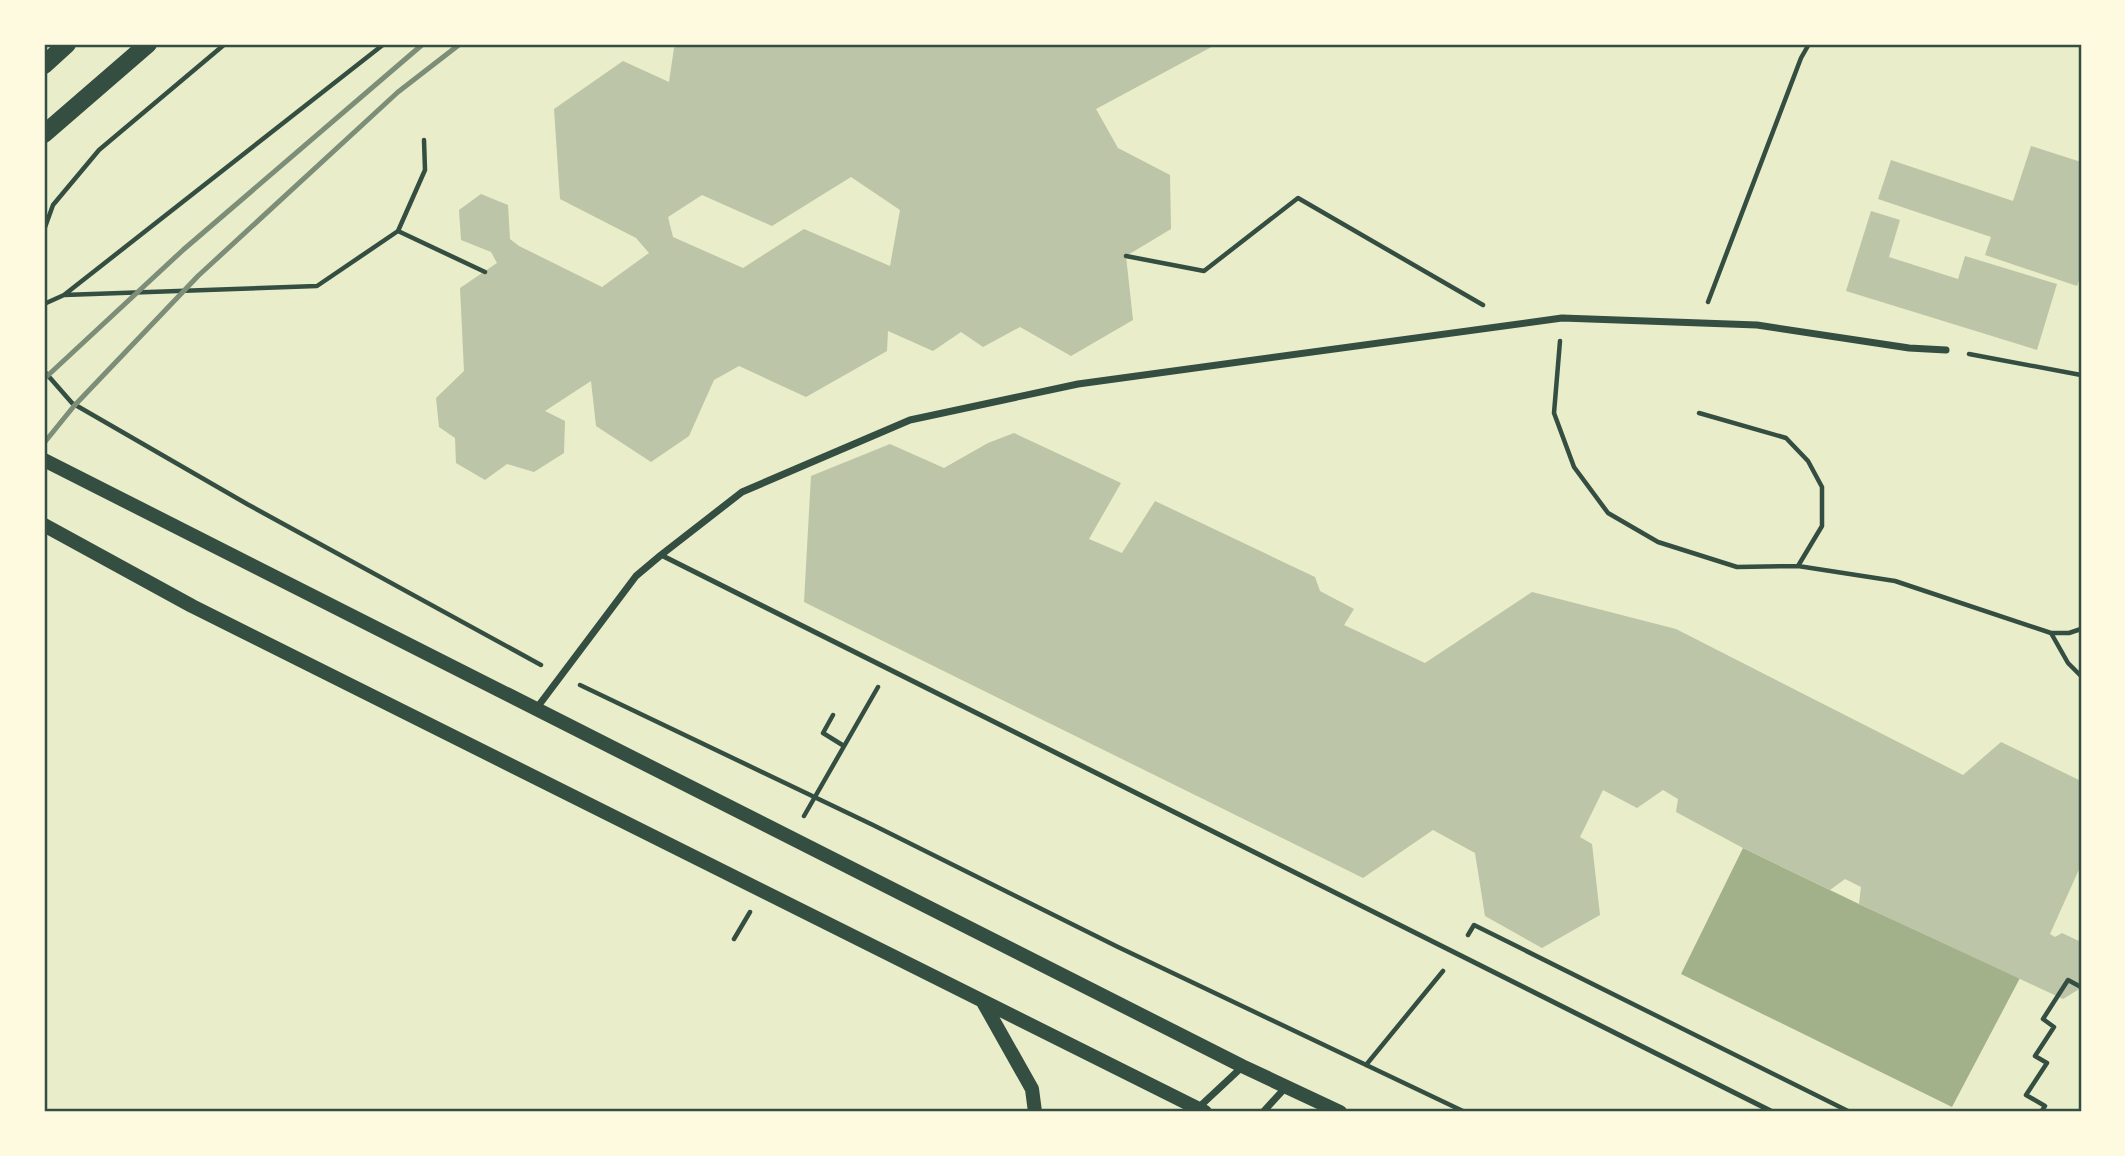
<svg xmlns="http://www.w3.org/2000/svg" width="2125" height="1156" viewBox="0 0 2125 1156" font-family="'Crimson Pro',serif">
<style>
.water{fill:#a3b18a}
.building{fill:#bcc5a7;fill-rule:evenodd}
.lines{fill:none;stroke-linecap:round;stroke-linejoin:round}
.path{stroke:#344e41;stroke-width:4.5}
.service{stroke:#344e41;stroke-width:5}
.minor{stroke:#344e41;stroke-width:7}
.secondary{stroke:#344e41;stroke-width:14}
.primary{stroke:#344e41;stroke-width:18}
.rail{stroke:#7c8e77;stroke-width:5}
.neatline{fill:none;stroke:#344e41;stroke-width:2.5}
</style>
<rect width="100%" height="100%" fill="#e9edc9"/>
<path class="water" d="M 1743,848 L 1859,904 L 2020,978 L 1952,1107 L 1681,974 Z"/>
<path class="building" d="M 680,44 L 1217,44 L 1096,109 L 1118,148 L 1170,175 L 1171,229 L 1126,256 L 1133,320 L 1071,356 L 1020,327 L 983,347 L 961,332 L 933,351 L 888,331 L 887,351 L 806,397 L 739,366 L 714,380 L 689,436 L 651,462 L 596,426 L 591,381 L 545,411 L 565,421 L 564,453 L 534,472 L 507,464 L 485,480 L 456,463 L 455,438 L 439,427 L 436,398 L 464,371 L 460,288 L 497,263 L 491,252 L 461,240 L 459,210 L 481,194 L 508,205 L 510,239 L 519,246 L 602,287 L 649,253 L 636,238 L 560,199 L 554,109 L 623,61 L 669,82 L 674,48 ZM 851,177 L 900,210 L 890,266 L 804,229 L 743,268 L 673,237 L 668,217 L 702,195 L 772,226 Z
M 2031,146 L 2081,162 L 2081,275 L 2077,286 L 1985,255 L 1991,237 L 1878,199 L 1891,160 L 2013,201 Z
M 1871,211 L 1900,220 L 1889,257 L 1958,279 L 1965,256 L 2057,284 L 2037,350 L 1846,291 Z
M 1014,433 L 1121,483 L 1089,539 L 1122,553 L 1155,501 L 1315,577 L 1320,591 L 1354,609 L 1344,625 L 1425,663 L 1532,592 L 1676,629 L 1963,775 L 2001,742 L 2081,781 L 2081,865 L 2050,934 L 2055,937 L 2062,933 L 2081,942 L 2081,988 L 2063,999 L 1859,904 L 1861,887 L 1845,879 L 1830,890 L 1743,848 L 1676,812 L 1678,799 L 1663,790 L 1637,808 L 1603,790 L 1580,837 L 1592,844 L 1600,915 L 1542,948 L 1485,916 L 1475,853 L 1433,830 L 1363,878 L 804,602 L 811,476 L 890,444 L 944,468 L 988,443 Z"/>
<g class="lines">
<path class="path" d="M 44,230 L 53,205 L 99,150 L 225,44
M 398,231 L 425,170 L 424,140
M 1126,256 L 1204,271 L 1298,198 L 1483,305
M 64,295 L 317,286 L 398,231 L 485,272
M 1708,302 L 1801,58 L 1809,44
M 44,304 L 64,295 L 384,44
M 1560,341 L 1554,413 L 1574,467 L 1608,513 L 1658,542 L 1737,567 L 1798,566 L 1895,581 L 2051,633 L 2069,633 L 2081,629
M 1969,354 L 2081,375
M 44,371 L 72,403 L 247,504 L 541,665
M 1699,413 L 1786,438 L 1808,461 L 1822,487 L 1822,526 L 1798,566
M 2051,633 L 2068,663 L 2081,676
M 580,685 L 873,825 L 1118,947 L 1465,1112
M 833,715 L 823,733 L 844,746
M 804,816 L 878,687
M 1468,935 L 1474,925 L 1850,1112
M 734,939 L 750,912
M 1366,1065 L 1443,971
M 2041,1112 L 2045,1106 L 2026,1095 L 2047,1063 L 2035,1056 L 2054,1027 L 2043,1019 L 2068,980 L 2081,987"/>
<path class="service" d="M 661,555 L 1773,1112"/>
<path class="minor" d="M 536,709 L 636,576 L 661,555 L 742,492 L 910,420 L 1078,384 L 1562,318 L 1757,325 L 1909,348 L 1946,350
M 1197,1109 L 1242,1067
M 1263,1112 L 1286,1087"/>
<path class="secondary" d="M 44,460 L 1242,1066 L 1340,1112
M 44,525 L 192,606 L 1205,1112
M 983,1002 L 1032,1089 L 1035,1112"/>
<path class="primary" d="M 44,65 L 67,44
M 44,134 L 148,44"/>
<path class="rail" d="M 44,379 L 183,250 L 423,44
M 44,443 L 74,406 L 198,276 L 398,92 L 460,44"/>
</g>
<rect width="2125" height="1156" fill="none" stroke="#fefae0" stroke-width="91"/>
<rect x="46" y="46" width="2034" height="1064" class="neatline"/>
</svg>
